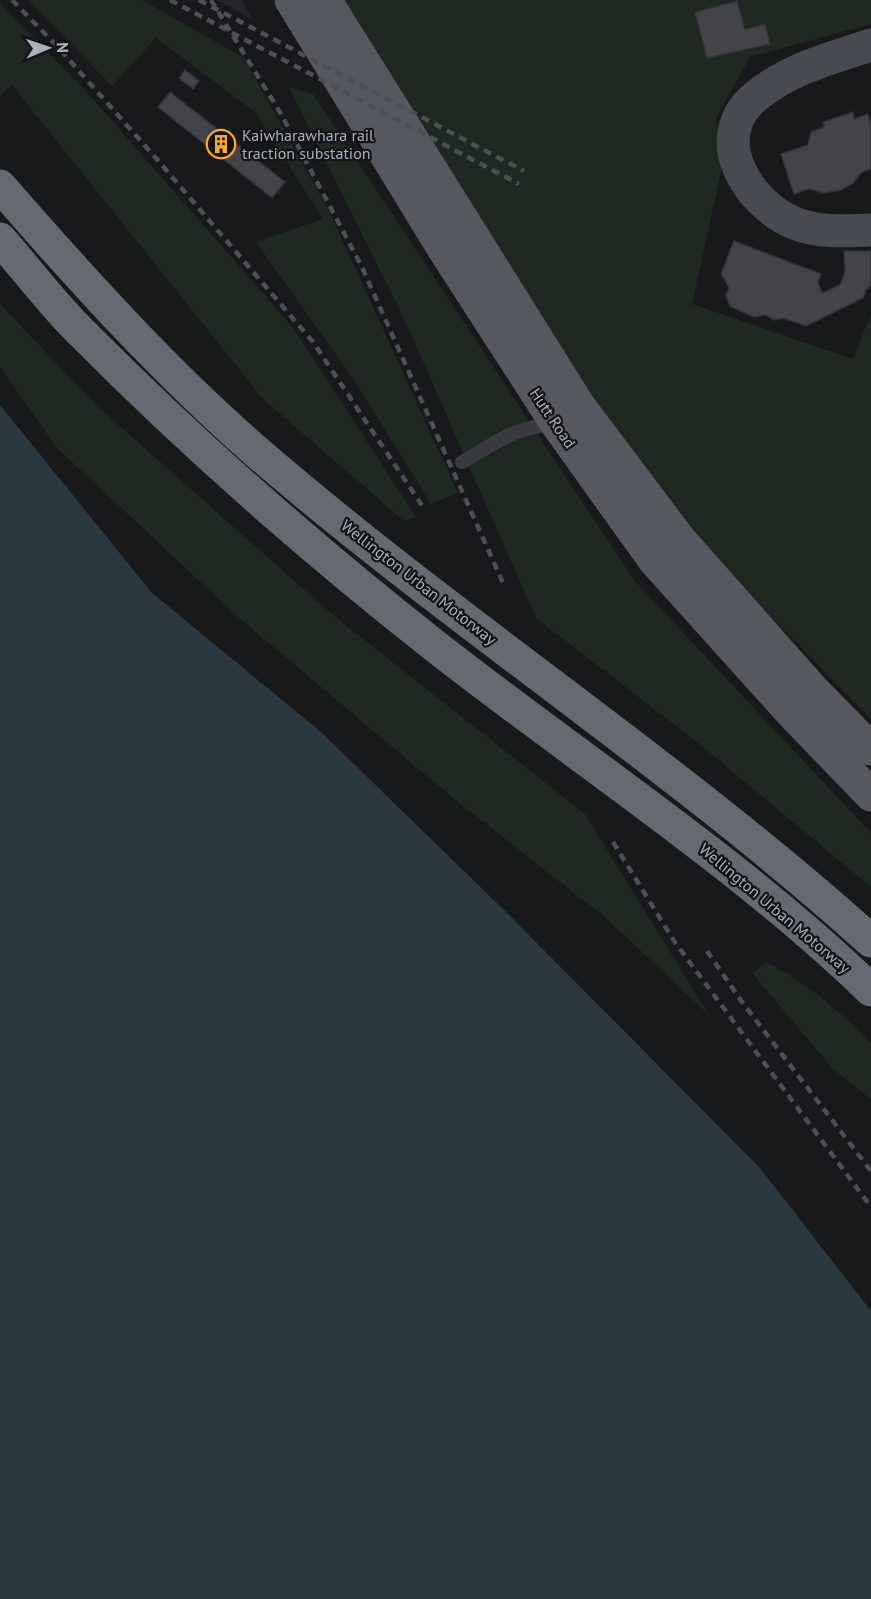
<svg xmlns="http://www.w3.org/2000/svg" width="871" height="1599" viewBox="0 0 871 1599" font-family="'PT Sans',sans-serif">
<style>
.built{fill:#242528}
.green{fill:#202921}
.water{fill:#2d3940}
.building{fill:#424448;stroke:#323337;stroke-width:1.5}
.lines{fill:none;stroke-linecap:round;stroke-linejoin:round}
.lane{stroke:#393b40;stroke-width:14}
.secondary{stroke:#474a50;stroke-width:33}
.primary{stroke:#55585f;stroke-width:33}
.highway{stroke:#656972;stroke-width:33}
.rail{stroke:#4c4f55;stroke-width:4.5;stroke-dasharray:8 6;stroke-linecap:butt}
.labels{text-anchor:middle;dominant-baseline:central;stroke-width:4.5;stroke-linejoin:round;paint-order:stroke}
.poi-label{font-size:16px;fill:#aab1bb;stroke:#131416;text-anchor:start}
.street-label{font-size:16px;fill:#aab1bb;stroke:#131416}
</style>
<rect width="100%" height="100%" fill="#18191b"/>
<path class="built" d="M 218,0 L 241,0 L 254,21 Z"/>
<path class="green" d="M 28,0 L 142,0 L 244,58 L 329,211 L 458,493 L 431,504 L 354,380 L 256,242 L 323,219 L 255,112 L 156,38 L 112,86 Z
M 315,0 L 871,0 L 871,24 L 750,57 L 716,118 L 723,163 L 692,304 L 853,359 L 871,314 L 871,719 L 687,531 L 368,102 Z
M 0,3 L 86,91 L 294,329 L 416,517 L 404,521 L 263,399 L 12,85 L 0,95 Z
M 289,87 L 313,94 L 634,580 L 871,833 L 871,887 L 697,742 L 536,618 L 406,323 Z
M 0,304 L 97,406 L 334,616 L 585,814 L 709,1015 L 606,918 L 453,798 L 239,618 L 57,448 L 0,367 Z
M 767,962 C 806,983 840,1011 871,1043 L 871,1099 L 833,1069 L 752,973 Z"/>
<path class="water" d="M 0,405 L 152,593 L 321,732 L 504,910 L 760,1168 L 871,1311 L 871,1599 L 0,1599 Z"/>
<path class="building" d="M 737,1 L 745,29 L 765,24 L 770,44 L 707,58 L 695,12 Z
M 185,70 L 199,81 L 193,89 L 179,78 Z
M 170,92 L 285,182 L 272,198 L 158,107 Z
M 853,112 L 854,119 L 868,114 L 871,124 L 871,169 L 862,172 L 853,183 L 841,190 L 824,193 L 809,189 L 794,194 L 781,154 L 808,145 L 811,132 L 824,127 L 823,122 Z
M 734,241 L 821,274 L 818,282 L 822,293 L 840,285 L 845,272 L 844,251 L 871,251 L 871,285 L 866,290 L 863,298 L 806,326 L 783,318 L 774,320 L 766,315 L 754,317 L 731,307 L 728,302 L 726,295 L 729,288 L 721,274 Z"/>
<g class="lines">
<path class="lane" d="M 462,462 C 496,443 514,427 554,424"/>
<path class="secondary" d="M 871,45 C 830,58 789,69 755,97 C 707,138 747,203 794,223 C 818,233 846,231 871,230"/>
<path class="primary" d="M 291,0 L 443,248 L 556,423 L 654,560 L 790,711 L 871,795
M 325,0 L 579,406 L 680,540 L 813,690 L 871,749"/>
<path class="highway" d="M 0,186 C 81,279 165,372 258,453 C 456,624 677,766 871,941
M 0,239 C 28,271 54,306 84,335 C 194,446 312,549 435,646 C 580,760 737,861 871,990"/>
<path class="rail" d="M 12,0 L 55,44 L 155,157 L 313,342 L 423,507
M 170,0 L 519,184
M 199,0 L 524,171
M 211,0 L 281,114 L 362,267 L 503,583
M 613,842 L 674,941 L 871,1207
M 707,951 L 742,1002 L 871,1171"/>
</g>
<defs>
<g id="building-ring" transform="scale(1.5)"><circle r="9.5" fill="#131416" stroke="#fda62e" stroke-width="1.5"/><path d="M-4-6H4V6H1V3H-1V6H-4ZM-2.5-4.3h1.7v1.8h-1.7ZM.8-4.3h1.7v1.8H.8ZM-2.5-1h1.7V.8h-1.7ZM.8-1h1.7V.8H.8Z" fill="#fda62e"/></g>
</defs>
<g fill-rule="evenodd">
<use href="#building-ring" x="221" y="144"/>
</g>
<g class="labels">
<g class="poi-label">
<text x="242" y="135">Kaiwharawhara rail<tspan x="242" dy="18">traction substation</tspan></text>
</g>
<g class="street-label">
<text transform="translate(553 418) rotate(56)">Hutt Road</text>
<text transform="translate(419 582) rotate(38)">Wellington Urban Motorway</text>
<text transform="translate(775 908) rotate(40)">Wellington Urban Motorway</text>
</g>
</g>
<g transform="translate(48 48) rotate(88)" stroke="#131416" stroke-width="4.5" paint-order="stroke">
<path d="M0-4.5L10 22L0 15L-10 22Z" fill="#aab1bb"/>
<text y="-9" font-size="16" font-weight="bold" text-anchor="middle" fill="#aab1bb">N</text>
</g>
</svg>
